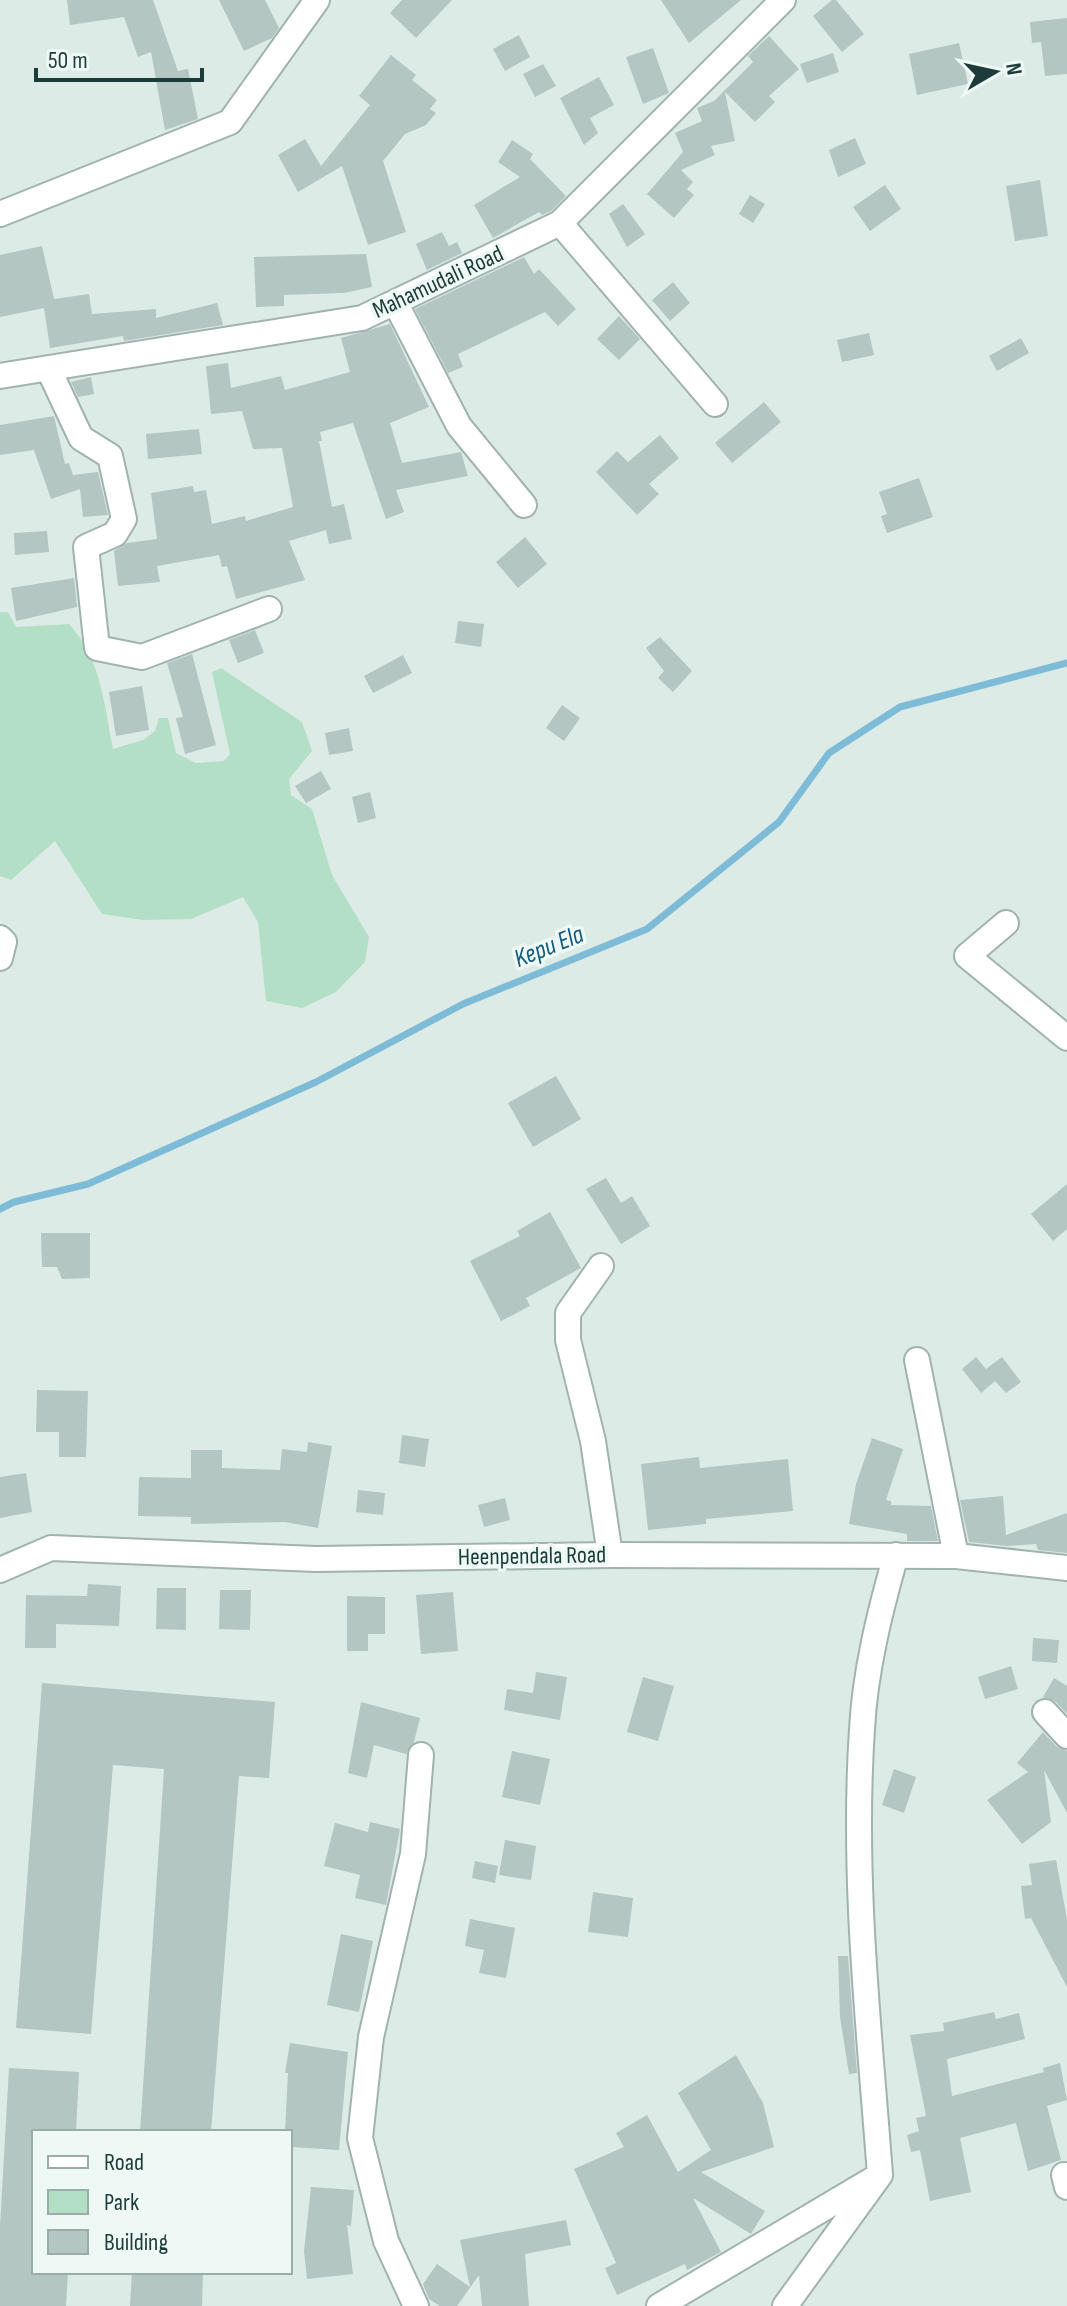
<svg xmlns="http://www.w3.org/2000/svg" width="1067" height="2306" viewBox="0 0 1067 2306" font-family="'Sofia Sans Condensed',sans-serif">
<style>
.green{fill:#b3dfc7}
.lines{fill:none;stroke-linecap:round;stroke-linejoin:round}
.stream{stroke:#7ebbd7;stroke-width:7}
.building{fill:#b3c6c1}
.minor-casing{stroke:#a0b3af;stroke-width:28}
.tertiary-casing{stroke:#a0b3af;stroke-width:28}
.minor{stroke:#fff;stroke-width:24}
.tertiary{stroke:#fff;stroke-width:24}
.labels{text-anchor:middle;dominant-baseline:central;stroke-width:7;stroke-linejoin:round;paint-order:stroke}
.street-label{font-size:24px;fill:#1d3c39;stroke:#eef8f4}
.water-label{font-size:26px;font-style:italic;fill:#125a7e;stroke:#eef8f4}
</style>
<rect width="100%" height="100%" fill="#ddebe7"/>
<path class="green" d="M 0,612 L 8,612 L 16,627 L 69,624 C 101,659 104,703 113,749 L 143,740 L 155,731 L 159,718 L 168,718 L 176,753 L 196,763 L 224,761 L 230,754 L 212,672 L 221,668 L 302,722 L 312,751 L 289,779 L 291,795 L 312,809 L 332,875 L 369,937 L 365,962 L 336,992 L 302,1008 L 266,1001 L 258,922 L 243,897 L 191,919 L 143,920 L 102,914 L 55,841 L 11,880 L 0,876 Z"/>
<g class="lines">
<path class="stream" d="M 0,1209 L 14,1202 L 88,1184 L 316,1082 L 463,1004 L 647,929 L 779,822 L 829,753 L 900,707 L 1067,663"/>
</g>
<path class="building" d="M 67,0 L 153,0 L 178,71 L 188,69 L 198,119 L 165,130 L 151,52 L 138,57 L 124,17 L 70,25 Z
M 219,0 L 265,0 L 279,28 L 272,38 L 244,51 Z
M 402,0 L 452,0 L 416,38 L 390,13 Z
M 661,0 L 741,0 L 689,43 Z
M 832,0 L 836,0 L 864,34 L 842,52 L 813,16 Z
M 1067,18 L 1067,74 L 1045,76 L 1041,42 L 1032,43 L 1030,22 Z
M 519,35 L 530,57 L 505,71 L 493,49 Z
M 769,36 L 799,69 L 769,96 L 775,102 L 755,122 L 725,92 L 735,141 L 711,146 L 715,155 L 681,170 L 693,182 L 687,189 L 694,195 L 674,218 L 647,194 L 683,152 L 675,133 L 702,121 L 697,108 L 714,101 L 753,62 L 748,56 Z
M 959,43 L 968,84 L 917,95 L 909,54 Z
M 653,48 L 669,93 L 643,104 L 626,57 Z
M 833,53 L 839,72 L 807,83 L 800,64 Z
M 391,55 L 416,75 L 412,80 L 437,100 L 430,109 L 436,113 L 426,125 L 405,134 L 383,161 L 406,232 L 368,245 L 342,166 L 298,192 L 278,155 L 305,139 L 321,166 L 370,105 L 359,96 Z
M 543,64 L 556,86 L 535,97 L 523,74 Z
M 599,77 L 614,105 L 590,118 L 598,133 L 584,145 L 560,98 Z
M 855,138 L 866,164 L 838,177 L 829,150 Z
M 512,140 L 533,154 L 530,159 L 566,196 L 551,211 L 542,215 L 539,212 L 493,238 L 474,205 L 520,177 L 498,162 Z
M 1040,180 L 1048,236 L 1015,241 L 1006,186 Z
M 885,185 L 901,209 L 870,231 L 853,207 Z
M 750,195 L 765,204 L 753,223 L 739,214 Z
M 623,204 L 645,234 L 627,247 L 609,214 Z
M 442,232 L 449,246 L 457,242 L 462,253 L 427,270 L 416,244 Z
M 42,246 L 54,299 L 89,294 L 92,314 L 156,309 L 156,318 L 217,303 L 223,325 L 124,341 L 123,336 L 50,348 L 44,308 L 0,317 L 0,255 Z
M 366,254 L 372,287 L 344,293 L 284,295 L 284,306 L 256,307 L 254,257 Z
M 524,257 L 534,274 L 539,269 L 576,309 L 558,326 L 545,312 L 458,354 L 463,367 L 448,373 L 415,309 Z
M 673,282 L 690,303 L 670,321 L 652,300 Z
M 619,316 L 640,339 L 619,360 L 597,339 Z
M 390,324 L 429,407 L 390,423 L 402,463 L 461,452 L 468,476 L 396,490 L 404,512 L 386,519 L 353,423 L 320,432 L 322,441 L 319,441 L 332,507 L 344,504 L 352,539 L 329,544 L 326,530 L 289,541 L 305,580 L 236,599 L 227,566 L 222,567 L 219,555 L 157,566 L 160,582 L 118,586 L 114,551 L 127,543 L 157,539 L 151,493 L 193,486 L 194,492 L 206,490 L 212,524 L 245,516 L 246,521 L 293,507 L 282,448 L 253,449 L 242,411 L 211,414 L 206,366 L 228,363 L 231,388 L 281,376 L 285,390 L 350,372 L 341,338 Z
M 869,333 L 874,355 L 842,362 L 837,340 Z
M 1021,338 L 1029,353 L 997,371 L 989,356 Z
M 91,377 L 94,394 L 78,397 L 71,382 Z
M 764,402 L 781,422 L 732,463 L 715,443 Z
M 54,416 L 65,464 L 69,463 L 73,475 L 98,472 L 108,515 L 83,517 L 80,489 L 51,499 L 34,450 L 0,455 L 0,425 Z
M 199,429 L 202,454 L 148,459 L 146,434 Z
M 660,435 L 679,458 L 649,484 L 659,494 L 637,515 L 596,472 L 617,451 L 628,462 Z
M 919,478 L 933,517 L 887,533 L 881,516 L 887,514 L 879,492 Z
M 47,531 L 49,552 L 15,555 L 14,533 Z
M 525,537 L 547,564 L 518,588 L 496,562 Z
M 74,578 L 77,607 L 16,621 L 11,588 Z
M 458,621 L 484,624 L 481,647 L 455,643 Z
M 255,630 L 264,653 L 238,663 L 229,640 Z
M 660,637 L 692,671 L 673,692 L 658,678 L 664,671 L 646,648 Z
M 192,654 L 216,745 L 185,754 L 176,718 L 183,717 L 167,663 Z
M 403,655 L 412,673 L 373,693 L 364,676 Z
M 142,686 L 149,730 L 116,736 L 109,692 Z
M 562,705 L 580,718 L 564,741 L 546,728 Z
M 349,728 L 353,751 L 329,755 L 325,733 Z
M 321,771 L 331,789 L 306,803 L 295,786 Z
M 370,792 L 376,818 L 358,823 L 352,797 Z
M 556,1076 L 581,1119 L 533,1147 L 508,1103 Z
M 606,1178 L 621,1203 L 632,1196 L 650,1226 L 621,1244 L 586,1189 Z
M 1067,1184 L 1067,1229 L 1053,1241 L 1031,1214 Z
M 550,1212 L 581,1268 L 526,1298 L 530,1306 L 501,1321 L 470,1261 L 520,1236 L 517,1231 Z
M 41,1233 L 90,1233 L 90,1278 L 62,1279 L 57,1267 L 42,1267 Z
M 976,1357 L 986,1369 L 1002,1357 L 1021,1382 L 1006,1393 L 995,1381 L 981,1393 L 962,1369 Z
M 37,1390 L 88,1391 L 86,1457 L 59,1457 L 59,1432 L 36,1432 Z
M 402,1435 L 429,1439 L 425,1467 L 399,1463 Z
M 872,1438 L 903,1449 L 886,1500 L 891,1501 L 891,1505 L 931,1506 L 938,1541 L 907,1541 L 907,1534 L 849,1524 L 856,1484 Z
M 308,1442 L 332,1446 L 318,1528 L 285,1522 L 191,1524 L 191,1517 L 138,1516 L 139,1477 L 191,1478 L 191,1450 L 222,1450 L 222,1468 L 280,1470 L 282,1449 L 307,1452 Z
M 699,1457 L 700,1468 L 788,1459 L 793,1511 L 706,1519 L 706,1524 L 648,1530 L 641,1464 Z
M 26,1473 L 32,1512 L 0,1518 L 0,1477 Z
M 358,1490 L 385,1493 L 383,1515 L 356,1512 Z
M 1003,1496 L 1006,1535 L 1067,1513 L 1067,1553 L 1038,1550 L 1036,1544 L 1007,1546 L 969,1542 L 960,1500 Z
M 505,1498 L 510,1520 L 484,1527 L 478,1505 Z
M 88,1584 L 121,1586 L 119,1626 L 56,1624 L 56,1648 L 25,1648 L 26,1595 L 87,1596 Z
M 157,1588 L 186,1588 L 186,1630 L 156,1629 Z
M 220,1590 L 251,1590 L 250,1630 L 219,1629 Z
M 453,1592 L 458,1651 L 421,1654 L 416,1595 Z
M 347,1596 L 385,1597 L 385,1634 L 368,1634 L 368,1651 L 347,1651 Z
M 1033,1638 L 1059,1640 L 1057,1663 L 1032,1661 Z
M 1011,1666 L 1018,1689 L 985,1699 L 978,1677 Z
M 536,1672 L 567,1677 L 560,1720 L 504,1710 L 507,1689 L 533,1693 Z
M 643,1677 L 674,1686 L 658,1741 L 627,1732 Z
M 1054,1678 L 1067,1686 L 1067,1714 L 1055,1701 L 1043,1697 Z
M 42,1683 L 275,1702 L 269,1778 L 239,1776 L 211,2132 L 140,2132 L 164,1769 L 113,1765 L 91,2034 L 16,2028 Z
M 361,1702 L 420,1718 L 414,1742 L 406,1754 L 374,1745 L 367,1778 L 348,1773 Z
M 1043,1732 L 1057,1747 L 1067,1751 L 1067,1813 L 1044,1770 L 1051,1822 L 1022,1844 L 987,1800 L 1028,1772 L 1017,1763 Z
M 512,1751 L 550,1759 L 540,1805 L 502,1797 Z
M 894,1769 L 916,1777 L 904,1813 L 882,1805 Z
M 370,1822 L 400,1829 L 386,1905 L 355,1898 L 360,1875 L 324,1866 L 335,1823 L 368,1832 Z
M 505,1840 L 536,1846 L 531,1880 L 499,1875 Z
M 1056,1860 L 1067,1919 L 1067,1987 L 1031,1918 L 1025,1919 L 1021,1886 L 1032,1885 L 1029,1864 Z
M 475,1861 L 498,1866 L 495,1883 L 472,1878 Z
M 593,1892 L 633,1898 L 628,1937 L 588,1932 Z
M 470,1919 L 515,1928 L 506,1978 L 479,1973 L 484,1950 L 465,1946 Z
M 341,1934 L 373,1941 L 359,2012 L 327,2005 Z
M 838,1956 L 848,1956 L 857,2073 L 849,2074 L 840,2017 Z
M 994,2012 L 996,2019 L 1019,2013 L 1025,2039 L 947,2059 L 952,2096 L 1044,2072 L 1043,2068 L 1060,2063 L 1067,2100 L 1047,2106 L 1061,2160 L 1028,2171 L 1016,2123 L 960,2138 L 971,2192 L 930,2201 L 920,2150 L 911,2152 L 907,2135 L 919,2131 L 916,2118 L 926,2116 L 910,2035 L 944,2031 L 943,2023 Z
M 290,2043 L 348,2052 L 339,2150 L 290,2147 L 290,2132 L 285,2132 L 288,2073 L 285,2073 Z
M 736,2055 L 763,2103 L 774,2147 L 701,2172 L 765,2211 L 751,2234 L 693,2198 L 721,2252 L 687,2270 L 685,2264 L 617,2295 L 605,2268 L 616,2263 L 574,2169 L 624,2147 L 616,2133 L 647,2115 L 678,2172 L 711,2150 L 678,2093 Z
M 9,2068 L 79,2072 L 76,2132 L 34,2132 L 34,2272 L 68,2272 L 66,2306 L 0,2306 L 0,2226 Z
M 311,2187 L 354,2190 L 351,2226 L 347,2225 L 353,2274 L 307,2279 L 304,2251 Z
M 566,2220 L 571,2245 L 525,2254 L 529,2306 L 482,2306 L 479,2275 L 457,2306 L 440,2306 L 429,2299 L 423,2284 L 437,2264 L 470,2287 L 460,2240 Z
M 132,2272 L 203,2272 L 202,2306 L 130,2306 Z"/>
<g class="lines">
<g class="minor-casing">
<path id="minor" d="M 0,214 L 230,122 L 317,0
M 560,223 L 715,404
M 396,304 L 459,426 L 524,505
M 49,370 L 81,438 L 110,456 L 124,519 L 115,534 L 86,547 L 97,648 L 142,657 L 269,609
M 0,376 L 362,318 L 560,223 L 783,0
M 1006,923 L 967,956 L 1067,1038
M 0,938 L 4,942 L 0,958
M 601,1266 L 568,1313 L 568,1340 L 593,1441 L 610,1555
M 917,1360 L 956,1556
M 1045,1712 L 1067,1736
M 880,2175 C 869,2027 852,1878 862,1729 C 865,1671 880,1611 896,1555
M 1064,2175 L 1067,2187
M 416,2306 L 386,2241 L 360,2138 L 371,2037 L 413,1854 L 421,1755
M 659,2306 L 880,2175 L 785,2306"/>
</g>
<g class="tertiary-casing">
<path id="tertiary" d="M 0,1570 L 51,1548 L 316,1559 L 610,1555 L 956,1556 L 1067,1568"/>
</g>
<use href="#minor" class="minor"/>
<use href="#tertiary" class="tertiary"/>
</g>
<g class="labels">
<g class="street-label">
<text transform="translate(438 282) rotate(-25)">Mahamudali Road</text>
<text transform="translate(532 1556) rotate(-1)">Heenpendala Road</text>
</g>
<g class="water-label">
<text transform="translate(549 947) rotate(-22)">Kepu Ela</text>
</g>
</g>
<rect x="32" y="2130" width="260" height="144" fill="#eef8f4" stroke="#9aada9" stroke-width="2"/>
<rect x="48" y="2156" width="40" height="12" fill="#ffffff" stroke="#9aada9" stroke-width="2"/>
<text x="104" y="2170" font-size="24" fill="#1d3c39">Road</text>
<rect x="48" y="2190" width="40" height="24" fill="#b3dfc7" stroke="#9aada9" stroke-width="2"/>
<text x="104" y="2210" font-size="24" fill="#1d3c39">Park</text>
<rect x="48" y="2230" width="40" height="24" fill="#b3c6c1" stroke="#9aada9" stroke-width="2"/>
<text x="104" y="2250" font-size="24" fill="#1d3c39">Building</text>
<g transform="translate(995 72) rotate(81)" stroke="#eef8f4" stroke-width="6" paint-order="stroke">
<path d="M0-6L14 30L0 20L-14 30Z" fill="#1d3c39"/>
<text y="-12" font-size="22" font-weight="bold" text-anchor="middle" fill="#1d3c39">N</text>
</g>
<path d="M36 68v12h166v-12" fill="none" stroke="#1d3c39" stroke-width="4"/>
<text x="48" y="68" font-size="24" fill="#1d3c39" stroke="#eef8f4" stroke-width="6" paint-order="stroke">50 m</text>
</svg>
